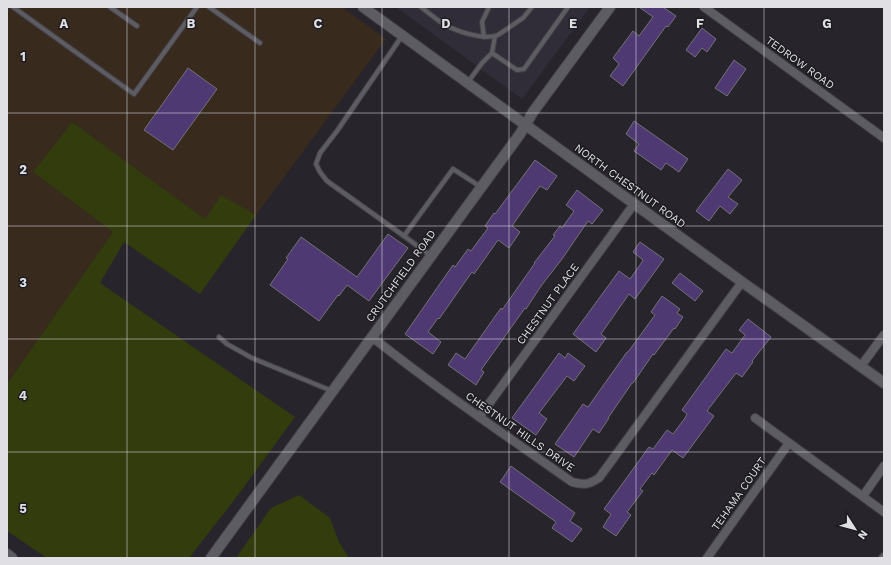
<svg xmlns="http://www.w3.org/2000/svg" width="891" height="565" font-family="'Work Sans',sans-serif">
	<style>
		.industrial { fill: #392a1e }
		.built { fill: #312d38 }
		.green { fill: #333c0d }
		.building { fill: #4f3973; stroke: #727077 }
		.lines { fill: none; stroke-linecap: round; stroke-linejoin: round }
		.lane-casing { stroke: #424045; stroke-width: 6 }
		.street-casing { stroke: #424045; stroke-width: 10 }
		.secondary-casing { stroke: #424045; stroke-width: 12 }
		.lane { stroke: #5e5c63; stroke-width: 4 }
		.street { stroke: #5e5c63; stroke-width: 8 }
		.secondary { stroke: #5e5c63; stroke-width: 10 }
		.grid { fill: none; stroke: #e0dfe3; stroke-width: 1; stroke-opacity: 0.55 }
		.labels { text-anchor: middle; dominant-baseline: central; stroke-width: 3; stroke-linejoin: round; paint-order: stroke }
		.street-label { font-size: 11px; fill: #e0dfe3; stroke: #1d1c21 }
		.grid-label { font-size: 13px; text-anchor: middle; font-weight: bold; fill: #e0dfe3; stroke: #1d1c21; stroke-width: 3; stroke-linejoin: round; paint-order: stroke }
	</style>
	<rect width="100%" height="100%" fill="#27252b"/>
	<path class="industrial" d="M 7,7 L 342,7 L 386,39 L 256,215 L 221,195 L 205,219 L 72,122 L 33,172 L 113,232 L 7,384 Z"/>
	<path class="built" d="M 396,7 L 590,7 L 522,99 Z"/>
	<g class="green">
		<path d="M 72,122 L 205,219 L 221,195 L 256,215 L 200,294 L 124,242 L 100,283 L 295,417 L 238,495 L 189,558 L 47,558 L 7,531 L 7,384 L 113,232 L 33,172 Z"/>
		<path d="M 299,495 L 330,518 L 339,542 L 349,558 L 236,558 L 271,508 Z"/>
	</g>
	<g class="building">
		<path d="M 639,7 L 663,7 L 676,16 L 668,27 L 666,26 L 623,86 L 610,76 L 619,64 L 613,58 L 633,31 L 639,36 L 653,17 Z"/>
		<path d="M 702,28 L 716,39 L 707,52 L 702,48 L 695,57 L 686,50 Z"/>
		<path d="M 734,60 L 746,69 L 727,96 L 715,88 Z"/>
		<path d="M 188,68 L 217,89 L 173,150 L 144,130 Z"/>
		<path d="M 634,121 L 688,159 L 679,172 L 666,163 L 661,170 L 634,151 L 639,144 L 626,134 Z"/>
		<path d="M 535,160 L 557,176 L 547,190 L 540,186 L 512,226 L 520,232 L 509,248 L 498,240 L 474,274 L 472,272 L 439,319 L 438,318 L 428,332 L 441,342 L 433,354 L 405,334 L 453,265 L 455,267 L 468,249 L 471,251 L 488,228 L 485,226 L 494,213 L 495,214 Z"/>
		<path d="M 728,169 L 742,180 L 728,197 L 738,204 L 730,214 L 720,206 L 709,221 L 696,211 Z"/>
		<path d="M 577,190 L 603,210 L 592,224 L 588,221 L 562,259 L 541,286 L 526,309 L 525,308 L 481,370 L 484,372 L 476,385 L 448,365 L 456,353 L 465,359 L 501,308 L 502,310 L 535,263 L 534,263 L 555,236 L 553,235 L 560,226 L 562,228 L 574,211 L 566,205 Z"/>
		<path d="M 388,234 L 408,248 L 369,301 L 347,285 L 339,296 L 338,295 L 319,321 L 270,285 L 288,259 L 286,258 L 301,237 L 357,277 Z"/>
		<path d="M 640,242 L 664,259 L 635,299 L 629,294 L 601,334 L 606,338 L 596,352 L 573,334 L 619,271 L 630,279 L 640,265 L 643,260 L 633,252 Z"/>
		<path d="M 680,273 L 703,291 L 695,301 L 672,283 Z"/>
		<path d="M 662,296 L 680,309 L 677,313 L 683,317 L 675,329 L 674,328 L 654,355 L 653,354 L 633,383 L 632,383 L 608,418 L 609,418 L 599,433 L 593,429 L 574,457 L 555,444 L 583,404 L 588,407 L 627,352 L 628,352 L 655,315 L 651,312 Z"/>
		<path d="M 748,319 L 771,337 L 752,361 L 753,362 L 742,377 L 736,373 L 707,411 L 714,416 L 683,458 L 672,450 L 654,475 L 652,473 L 640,489 L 643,491 L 627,512 L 631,515 L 616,536 L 603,527 L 611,514 L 604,509 L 649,447 L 653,449 L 667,430 L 673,434 L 685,418 L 687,414 L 682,410 L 726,349 L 732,353 L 745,335 L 739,330 Z"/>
		<path d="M 559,353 L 565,358 L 568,353 L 585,366 L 574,381 L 567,376 L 539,413 L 547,419 L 536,435 L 512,418 Z"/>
		<path d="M 511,466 L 575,513 L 570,521 L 582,529 L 572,542 L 552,528 L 556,522 L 500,482 Z"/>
	</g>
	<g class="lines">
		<defs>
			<g id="lane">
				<path d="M 13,7 L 134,94 L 197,7"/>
				<path d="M 110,7 L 137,26"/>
				<path d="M 209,7 L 260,43"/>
				<path d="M 421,7 C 429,13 440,23 449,27 C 462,33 485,40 498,35 L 523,18 L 532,7"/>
				<path d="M 402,36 L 337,131 L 320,153 L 316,164 L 320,172 L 327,181 L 404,236"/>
				<path d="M 495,36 L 492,53 L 517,70 L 524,69 L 568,7"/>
				<path d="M 484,37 L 482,22 L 489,7"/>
				<path d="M 468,82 L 482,63 L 492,53"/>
				<path d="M 431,256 L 404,236 L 453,169 L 481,187"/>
				<path d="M 219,337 L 227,344 L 252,358 L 332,391"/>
			</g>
			<g id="street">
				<path d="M 704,7 L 884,138"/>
				<path d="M 372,337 C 436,388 505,435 572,482 C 584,485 588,485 599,478 L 742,282"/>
				<path d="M 861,366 L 884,335"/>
				<path d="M 479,417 L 491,401 L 634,204"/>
				<path d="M 755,418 L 884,512"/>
				<path d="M 863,496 L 884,466"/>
				<path d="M 707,558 L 789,443"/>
				<path d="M 883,558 L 884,557"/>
			</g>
			<g id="secondary">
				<path d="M 363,7 L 742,282 L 884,383"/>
				<path d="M 7,554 L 12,558"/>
				<path d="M 211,558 L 520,134 L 533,112 L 610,7"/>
			</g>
		</defs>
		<use href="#lane" class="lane-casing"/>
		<use href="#street" class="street-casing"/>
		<use href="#secondary" class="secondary-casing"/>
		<use href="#lane" class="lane"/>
		<use href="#street" class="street"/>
		<use href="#secondary" class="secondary"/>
	</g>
	<path class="grid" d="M 127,7 L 127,558M 255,7 L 255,558M 382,7 L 382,558M 509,7 L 509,558M 636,7 L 636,558M 764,7 L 764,558M 7,113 L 884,113M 7,226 L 884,226M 7,339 L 884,339M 7,452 L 884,452"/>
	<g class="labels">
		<g class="street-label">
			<text transform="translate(800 63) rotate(36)">TEDROW ROAD</text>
			<text transform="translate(630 186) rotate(36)">NORTH CHESTNUT ROAD</text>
			<text transform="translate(401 276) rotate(-54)">CRUTCHFIELD ROAD</text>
			<text transform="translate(548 304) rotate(-54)">CHESTNUT PLACE</text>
			<text transform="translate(520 432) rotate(35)">CHESTNUT HILLS DRIVE</text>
			<text transform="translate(739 494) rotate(-55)">TEHAMA COURT</text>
		</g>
	</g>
	<g class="grid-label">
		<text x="64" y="28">A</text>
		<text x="191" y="28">B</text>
		<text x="318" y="28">C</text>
		<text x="446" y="28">D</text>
		<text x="573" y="28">E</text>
		<text x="700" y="28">F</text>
		<text x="827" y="28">G</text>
		<text x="23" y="61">1</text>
		<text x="23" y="174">2</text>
		<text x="23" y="287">3</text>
		<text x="23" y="400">4</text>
		<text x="23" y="513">5</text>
	</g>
	<rect width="891" height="565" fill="none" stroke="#e0dfe3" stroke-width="16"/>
	<g transform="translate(855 529) rotate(126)" stroke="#1d1c21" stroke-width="3" paint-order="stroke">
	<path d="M0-3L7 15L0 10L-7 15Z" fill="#e0dfe3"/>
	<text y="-6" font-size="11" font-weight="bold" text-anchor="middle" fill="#e0dfe3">N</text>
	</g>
</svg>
